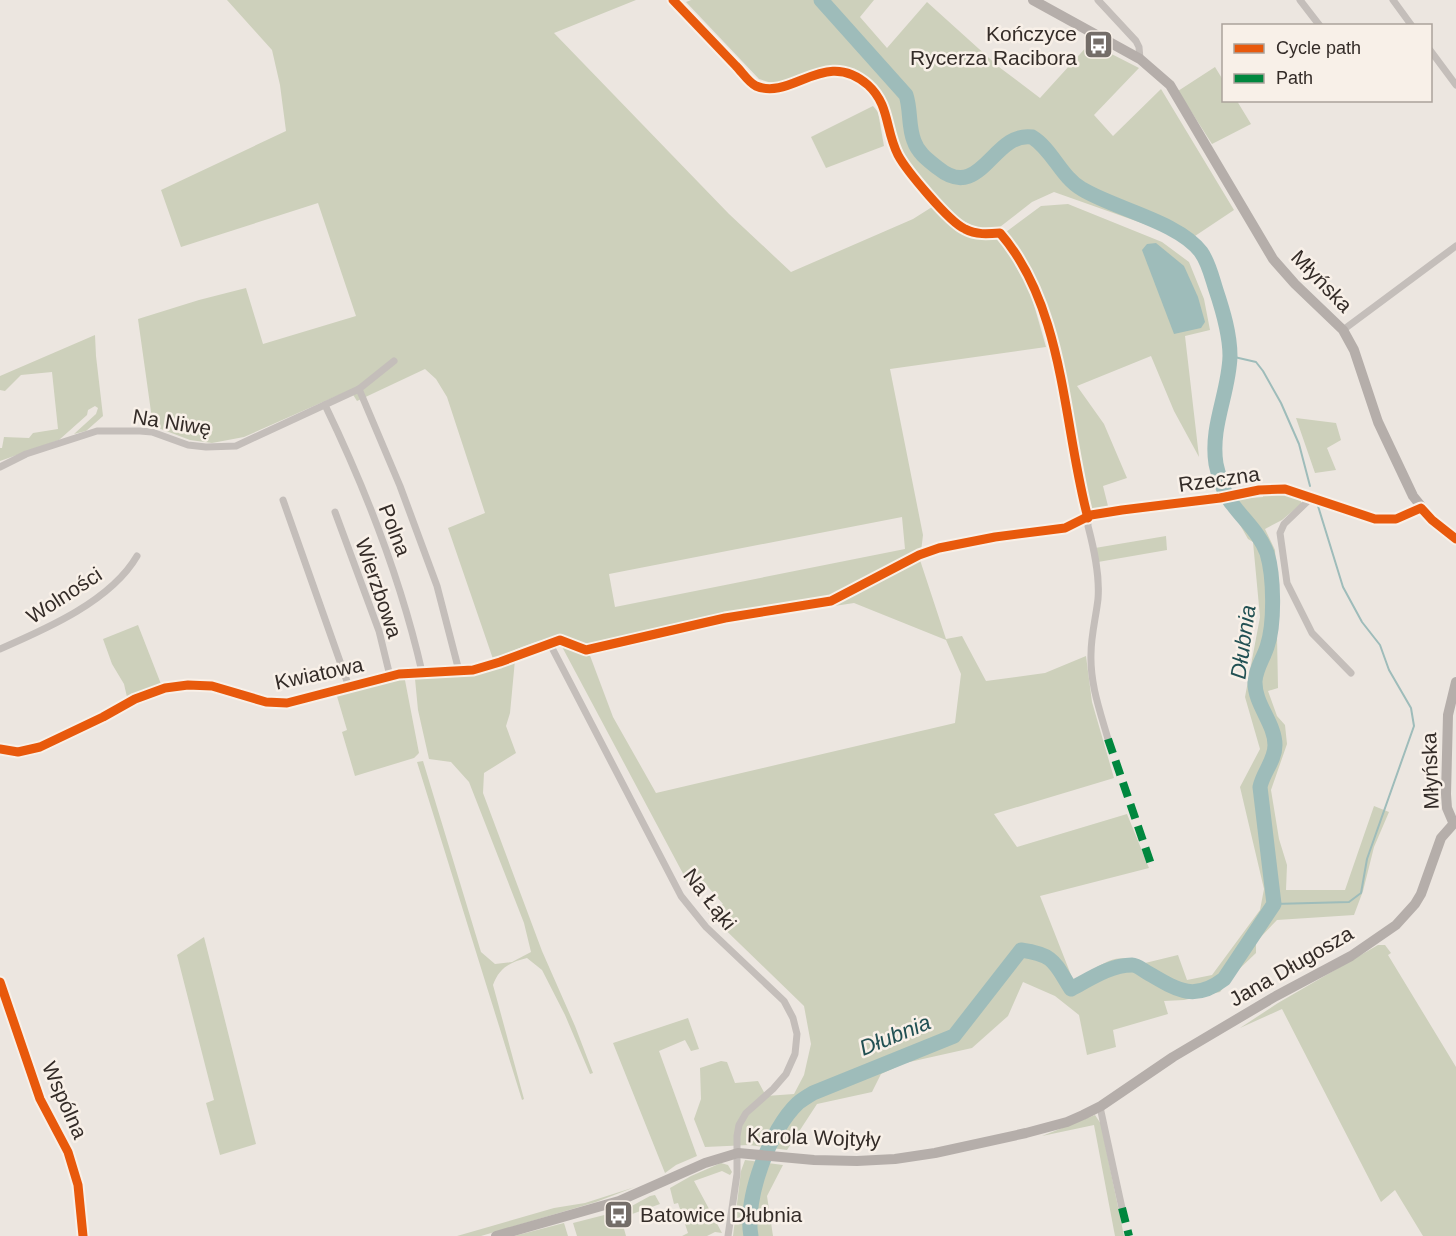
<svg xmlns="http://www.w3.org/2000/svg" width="1456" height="1236" font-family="Helvetica,sans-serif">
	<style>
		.green { fill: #cdd0bb; fill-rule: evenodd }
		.water { fill: #9ebcba }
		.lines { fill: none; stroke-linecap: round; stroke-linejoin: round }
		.stream { stroke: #9ebcba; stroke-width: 2 }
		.river { stroke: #9ebcba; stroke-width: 15 }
		.street { stroke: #c4beba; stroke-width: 7 }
		.secondary { stroke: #b5aeaa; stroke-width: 10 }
		.quiet { stroke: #00873e; stroke-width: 8; stroke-dasharray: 15 8; stroke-linecap: butt }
		.cycleway-casing { stroke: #f8f0e8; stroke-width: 13 }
		.cycleway { stroke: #e8590c; stroke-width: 9 }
		.labels { text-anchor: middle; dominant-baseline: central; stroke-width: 5; stroke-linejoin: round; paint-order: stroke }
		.poi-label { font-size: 21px; fill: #342c28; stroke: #f8f0e8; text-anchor: end }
		.street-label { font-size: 21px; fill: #342c28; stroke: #f8f0e8 }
		.water-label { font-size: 22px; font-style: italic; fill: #215053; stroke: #f8f0e8 }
	</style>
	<rect width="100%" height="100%" fill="#ece6e0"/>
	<g class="green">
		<path d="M 227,0 L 636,0 L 554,33 L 729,214 L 791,272 L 913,219 L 932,207 C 957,230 963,235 998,238 L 1041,206 L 1068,204 L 1162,242 L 1189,262 L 1204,299 L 1210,330 L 1185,336 L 1199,457 L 1174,411 L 1151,356 L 1077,386 L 1104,424 L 1127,478 L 1103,486 L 1109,510 L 1082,514 L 1050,333 L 1037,291 L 1019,258 L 1015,265 L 1030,291 L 1046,347 L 890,369 L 923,535 L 920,560 L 946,639 L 962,636 L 986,681 L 1045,673 L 1086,656 L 1092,702 L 1114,778 L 994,814 L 1017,847 L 1127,814 L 1149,868 L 1040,896 L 1073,980 C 1098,970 1114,948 1141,964 L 1178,955 L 1187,980 L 1212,975 L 1260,910 L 1264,889 L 1240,787 L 1260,749 L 1245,697 L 1260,617 L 1253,542 L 1248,539 L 1226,500 L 1248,496 L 1251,498 L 1263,497 L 1263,494 L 1283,493 L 1301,498 L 1301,504 L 1282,520 L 1265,529 L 1275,550 L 1279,611 L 1277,635 L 1278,688 L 1268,691 L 1277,716 L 1285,725 L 1287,744 L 1271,790 L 1279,839 L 1287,865 L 1286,890 L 1345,890 L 1374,806 L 1389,812 L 1374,847 L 1363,891 L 1354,915 L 1277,920 L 1256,942 L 1256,953 L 1235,973 L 1220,992 L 1184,1000 L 1164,1001 L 1168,1014 L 1113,1030 L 1116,1047 L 1087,1055 L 1079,1015 L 1055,996 L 1023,982 L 1008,1016 L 972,1048 L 905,1063 L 881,1074 L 872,1092 L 817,1104 L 787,1150 L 749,1145 L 705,1147 L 694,1119 L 701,1099 L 700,1068 L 721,1061 L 727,1062 L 735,1083 L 758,1081 L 766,1096 L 794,1094 L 804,1075 L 811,1044 L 804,1006 L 708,913 L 723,904 L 701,879 L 688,883 L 560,643 L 565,638 C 546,634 512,652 493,659 L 448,528 L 485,513 L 447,397 L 436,379 L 425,369 L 357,401 L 350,390 L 244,437 L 212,443 L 190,440 L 153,426 L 138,319 L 199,300 L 246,288 L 263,344 L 356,316 L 318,203 L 181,247 L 161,190 L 286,131 L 280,85 L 272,50 ZM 902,517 L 905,549 L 615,607 L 609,574 ZM 854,603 L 946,640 L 961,674 L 955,723 L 656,793 L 613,717 L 589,653 L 730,622 Z"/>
		<path d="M 691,0 L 874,0 L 860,17 L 887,48 L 927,2 L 999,67 L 1040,98 L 1090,43 L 1139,68 L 1094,115 L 1113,136 L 1161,89 L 1234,210 L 1195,236 L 1154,213 L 1150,226 L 1054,192 L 1032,202 L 996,230 L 983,231 L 955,217 L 938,200 L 898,150 L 886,102 L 873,87 L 854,73 L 840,68 L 817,72 L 778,85 L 759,79 L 686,2 Z"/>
		<path d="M 1215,67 L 1223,80 L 1224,100 L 1237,101 L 1251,124 L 1212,144 L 1178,91 Z"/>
		<path d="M 873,106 L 878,112 L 884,146 L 826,168 L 811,137 Z"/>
		<path d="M 95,335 L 96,356 L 103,416 L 86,431 L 74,434 L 96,414 L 98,408 L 95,406 L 88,410 L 87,415 L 59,440 L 0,461 L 0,448 L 2,448 L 4,437 L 29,438 L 33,433 L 58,429 L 52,372 L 21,375 L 5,391 L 0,390 L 0,376 Z"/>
		<path d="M 1296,418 L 1336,423 L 1341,440 L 1327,448 L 1336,470 L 1315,473 Z"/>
		<path d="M 1166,536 L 1167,550 L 1098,562 L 1095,548 Z"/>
		<path d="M 138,625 L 161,684 L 127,697 L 124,684 L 112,664 L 103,639 Z"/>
		<path d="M 515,660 L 510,713 L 506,726 L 516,753 L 484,773 L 483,793 L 542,951 L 575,1026 L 593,1073 L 590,1074 L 565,1015 L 542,970 L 527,958 C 510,962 499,968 493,985 L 524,1099 L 522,1100 L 417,762 L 423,761 L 481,952 L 495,964 L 512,962 L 531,952 L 524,923 L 469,782 L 451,762 L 429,759 L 418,710 L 415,679 L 472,674 Z"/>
		<path d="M 404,675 L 419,753 L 414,758 L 355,776 L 342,732 L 347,730 L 336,693 Z"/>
		<path d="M 204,937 L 256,1144 L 220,1155 L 206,1103 L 214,1100 L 177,955 Z"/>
		<path d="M 1378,945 L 1385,945 L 1391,953 L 1388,955 L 1456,1067 L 1456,1236 L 1423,1236 L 1395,1190 L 1381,1202 L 1282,1009 L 1240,1028 L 1278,1003 Z"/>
		<path d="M 688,1018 L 699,1049 L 691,1051 L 685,1040 L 659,1051 L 697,1156 L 676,1165 L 665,1173 L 613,1043 Z"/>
		<path d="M 1095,1115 L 1101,1124 L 1124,1236 L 1115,1236 L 1094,1125 L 1042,1136 Z"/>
		<path d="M 745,1160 L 783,1165 L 767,1196 L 773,1236 L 733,1236 L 741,1171 Z"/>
		<path d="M 721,1163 L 728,1165 L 732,1172 L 730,1175 L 722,1171 L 694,1181 L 722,1233 L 715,1232 L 707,1236 L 682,1236 L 688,1233 L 678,1203 L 674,1204 L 670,1188 L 691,1176 Z"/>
		<path d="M 635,1187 L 596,1202 L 481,1236 L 457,1236 L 554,1208 L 585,1203 Z"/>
		<path d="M 655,1195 L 660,1204 L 621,1218 L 626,1236 L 577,1236 L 573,1223 L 616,1212 L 617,1214 L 650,1196 Z"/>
		<path d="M 564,1223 L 568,1236 L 514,1236 Z"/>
	</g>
	<path class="water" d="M 1156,243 L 1184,266 L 1198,297 L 1205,322 L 1201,328 L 1174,334 L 1142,250 L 1147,244 Z"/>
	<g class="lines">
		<g class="stream">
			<path d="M 1230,356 L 1256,362 L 1263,371 L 1281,403 L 1299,444 L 1310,486"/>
			<path d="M 1274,904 L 1349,902 L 1361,893 L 1367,859 L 1414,726 L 1411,708 L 1389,670 L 1380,645 L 1362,622 L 1343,587 L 1318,506"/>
		</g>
		<path class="river" d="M 751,1236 C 744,1199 770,1129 798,1103 C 803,1099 808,1096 813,1093 L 954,1036 L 1021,950 C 1055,955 1054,962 1071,989 C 1090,979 1110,965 1132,965 C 1137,965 1143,970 1148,973 C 1177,990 1194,1002 1224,979 L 1274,904 L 1260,787 C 1263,772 1275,761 1275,745 C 1275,723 1254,704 1255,681 C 1256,668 1263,659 1267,647 C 1275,624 1274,576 1267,553 C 1260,534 1245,521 1233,505 C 1224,495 1219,477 1216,464 C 1210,426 1229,393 1230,356 C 1230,334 1223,311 1216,290 C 1212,278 1209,263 1201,252 C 1179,222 1115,209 1082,189 C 1061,177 1052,149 1032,137 C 993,131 981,203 938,168 C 928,160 918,153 914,141 C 908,126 911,110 906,95 L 821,0"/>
		<g class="street">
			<path d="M 1098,0 L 1136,41 L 1139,47 L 1140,59"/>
			<path d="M 1300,0 L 1320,26"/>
			<path d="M 1393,0 L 1412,26"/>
			<path d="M 1430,50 L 1456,85"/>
			<path d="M 1343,330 L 1456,246"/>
			<path d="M 359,389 L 400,486 L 437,586 L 459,671"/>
			<path d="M 325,405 C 366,490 401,580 422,672"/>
			<path d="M 0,467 L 26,454 L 97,431 L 140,431 L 152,432 L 188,445 L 206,447 L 236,446 L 359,389 L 394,361"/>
			<path d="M 1311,498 L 1284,524 L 1280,533 L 1287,583 L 1312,633 L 1351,673"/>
			<path d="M 283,500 L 349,687"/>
			<path d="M 335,512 L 379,631 L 390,676"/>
			<path d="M 0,649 C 46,629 111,601 137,556"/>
			<path d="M 1108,739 C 1100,711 1090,684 1091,654 C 1091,635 1096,617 1098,599 C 1100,575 1094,549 1088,526 L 1088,518 L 1091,515 L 1220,498 L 1259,490 L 1285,489 L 1375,519 L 1396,519 L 1421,508"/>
			<path d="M 0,749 L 18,752 L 40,747 L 103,717 L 135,699 L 165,688 L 188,685 L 212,686 L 266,702 L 287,703 L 399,674 L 473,670 L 550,644 L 681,896 L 706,927 L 784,1001 L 793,1018 L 797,1034 L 795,1054 L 786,1074 L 773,1089 L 746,1113 L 739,1125 L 737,1136 L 737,1174 L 728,1236"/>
			<path d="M 0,982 L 40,1099 L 68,1152 L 78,1185 L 83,1236"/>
			<path d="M 1100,1107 L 1122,1208"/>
		</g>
		<g class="secondary">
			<path d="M 1033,0 L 1140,59 L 1170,85 L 1273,259 L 1295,284 L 1343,330 L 1354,350 L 1378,422 L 1413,496 L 1432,520 L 1456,539"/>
			<path d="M 1453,822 L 1447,808 L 1446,794 L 1448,715 L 1456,682"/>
			<path d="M 496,1236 L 619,1201 L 705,1163 L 738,1153 L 814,1160 L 857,1161 L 895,1159 L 935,1153 L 1026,1133 L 1067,1122 L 1083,1115 L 1101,1106 L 1173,1057 L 1276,996 L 1351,956 L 1396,925 L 1415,904 L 1421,894 L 1441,838 L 1456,821"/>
		</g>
		<g class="quiet">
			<path d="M 1108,739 L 1152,867"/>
			<path d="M 1122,1208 L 1129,1236"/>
		</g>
		<defs>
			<g id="cycleway">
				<path d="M 673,0 C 694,22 715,44 736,66 C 742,72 749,83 756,86 C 792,101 825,47 868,85 C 890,105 885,130 898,155 C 906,170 949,222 965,229 C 976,235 988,234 1000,233 C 1065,308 1063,426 1088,518"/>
				<path d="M 0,749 L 18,752 L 40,747 L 103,717 L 135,699 L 165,688 L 188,685 L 212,686 L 266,702 L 287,703 L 399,674 L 473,670 L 500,662 L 560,640 L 586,650 L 725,618 L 831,601 L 919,555 L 939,548 L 995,537 L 1065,528 L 1091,515 L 1122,510 L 1220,498 L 1259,490 L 1285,489 L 1375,519 L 1396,519 L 1421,508 L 1432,520 L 1456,539"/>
				<path d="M 0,982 L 40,1099 L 68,1152 L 78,1185 L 83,1236"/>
			</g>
		</defs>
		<use href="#cycleway" class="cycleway-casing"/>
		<use href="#cycleway" class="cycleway"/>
	</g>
	<defs>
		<symbol id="bus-square" viewBox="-11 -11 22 22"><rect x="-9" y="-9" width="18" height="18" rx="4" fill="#746d68" stroke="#f8f0e8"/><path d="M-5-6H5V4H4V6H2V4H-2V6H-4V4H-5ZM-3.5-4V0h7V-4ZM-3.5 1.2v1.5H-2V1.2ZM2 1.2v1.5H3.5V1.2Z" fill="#fff"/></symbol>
	</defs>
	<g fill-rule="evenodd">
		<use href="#bus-square" x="1082" y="28" width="33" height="33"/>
		<use href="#bus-square" x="602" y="1198" width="33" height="33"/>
	</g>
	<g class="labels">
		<g class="poi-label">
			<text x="1077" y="33">Kończyce<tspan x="1077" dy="24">Rycerza Racibora</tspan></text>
			<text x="640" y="1214" text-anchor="start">Batowice Dłubnia</text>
		</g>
		<g class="street-label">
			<text transform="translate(1322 281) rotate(46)">Młyńska</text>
			<text transform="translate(172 422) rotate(9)">Na Niwę</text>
			<text transform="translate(1219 479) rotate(-8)">Rzeczna</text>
			<text transform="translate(395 530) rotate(69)">Polna</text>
			<text transform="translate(379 588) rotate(71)">Wierzbowa</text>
			<text transform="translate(64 595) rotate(-33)">Wolności</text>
			<text transform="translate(319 673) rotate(-12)">Kwiatowa</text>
			<text transform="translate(1430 771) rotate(-92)">Młyńska</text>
			<text transform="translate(710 899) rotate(52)">Na Łąki</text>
			<text transform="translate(1291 966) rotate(-30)">Jana Długosza</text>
			<text transform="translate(65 1100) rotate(66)">Wspólna</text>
			<text transform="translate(814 1137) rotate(2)">Karola Wojtyły</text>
		</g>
		<g class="water-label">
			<text transform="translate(1243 642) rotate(-82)">Dłubnia</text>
			<text transform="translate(895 1035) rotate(-22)">Dłubnia</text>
		</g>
	</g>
	<rect x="1222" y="24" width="210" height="78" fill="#f8f0e8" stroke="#aaa29b" stroke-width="1.5"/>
	<rect x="1234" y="44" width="30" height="9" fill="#e8590c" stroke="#aaa29b" stroke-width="1.5"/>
	<text x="1276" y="54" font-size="18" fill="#342c28">Cycle path</text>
	<rect x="1234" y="74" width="30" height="9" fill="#00873e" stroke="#aaa29b" stroke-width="1.5"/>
	<text x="1276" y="84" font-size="18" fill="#342c28">Path</text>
</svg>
